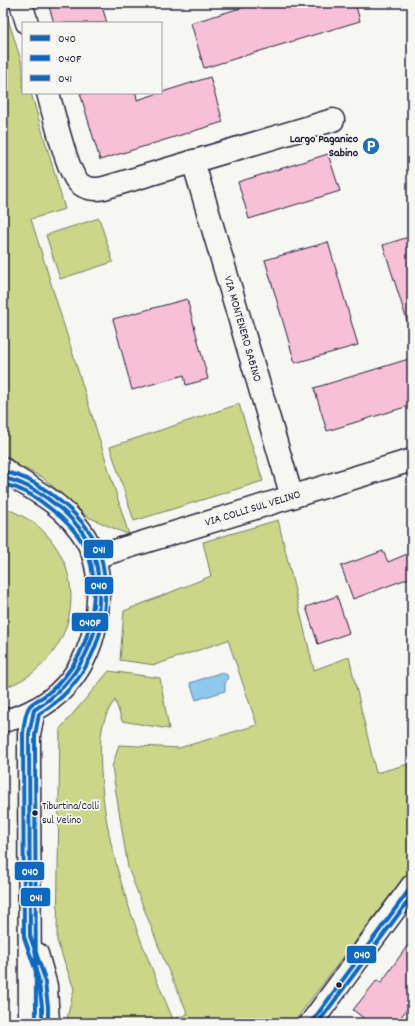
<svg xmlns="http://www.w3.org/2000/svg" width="415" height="1026" font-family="Dekko,sans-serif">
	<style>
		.green { fill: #cbd689; stroke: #767c62 }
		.water { fill: #8ec8ed; stroke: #6386a6 }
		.building { fill: #f7c0d7; stroke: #22223b }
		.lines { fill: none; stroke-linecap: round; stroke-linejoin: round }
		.minor-casing { stroke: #22223b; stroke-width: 25 }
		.minor { stroke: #f6f6f2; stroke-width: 22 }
		.bus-1-casing { stroke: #f6f6f2; stroke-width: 7 }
		.bus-2-casing { stroke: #f6f6f2; stroke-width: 7 }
		.bus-3-casing { stroke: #f6f6f2; stroke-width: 7 }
		.bus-1 { stroke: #0c69bf; stroke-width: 4 }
		.bus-2 { stroke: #0c69bf; stroke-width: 4 }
		.bus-3 { stroke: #0c69bf; stroke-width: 4 }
		.bus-dot { fill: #22223b; stroke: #f6f6f2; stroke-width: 1.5 }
		.labels { text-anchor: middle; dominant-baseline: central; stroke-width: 3.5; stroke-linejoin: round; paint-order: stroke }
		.bus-label { font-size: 11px; fill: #22223b; stroke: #f6f6f2; text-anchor: start }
		.poi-label { font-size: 12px; font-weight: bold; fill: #22223b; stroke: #f6f6f2; text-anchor: end }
		.street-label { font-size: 12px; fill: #22223b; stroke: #f6f6f2 }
		.line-badge { stroke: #f6f6f2; stroke-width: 1.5 }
		.badge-label { font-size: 11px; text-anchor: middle; font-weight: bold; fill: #fff }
	</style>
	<rect width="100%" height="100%" fill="#f6f6f2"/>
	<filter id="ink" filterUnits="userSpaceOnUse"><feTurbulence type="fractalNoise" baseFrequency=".025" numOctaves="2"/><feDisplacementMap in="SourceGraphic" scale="8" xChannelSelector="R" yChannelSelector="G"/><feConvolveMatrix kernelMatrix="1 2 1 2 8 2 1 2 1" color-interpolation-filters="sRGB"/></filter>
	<g filter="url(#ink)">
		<g class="green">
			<path d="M 3,3 L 23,67 L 23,93 L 31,93 L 65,209 L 31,219 L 129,535 L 88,517 L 42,477 L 21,467 L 3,453 Z"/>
			<path d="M 99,218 L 113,262 L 60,279 L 46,235 Z"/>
			<path d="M 239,404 L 263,481 L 134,521 L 110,447 Z"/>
			<path d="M 3,507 C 19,514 35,521 46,534 C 94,587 69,667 3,688 Z"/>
			<path d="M 278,520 L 314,670 L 349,657 L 376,773 L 412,763 L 412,867 L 293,1023 L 66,1023 L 74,989 L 57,941 L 60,729 L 109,671 L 160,678 L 169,729 L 122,721 L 115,700 C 98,723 100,745 101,772 C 106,860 139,939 173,1019 L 188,1014 L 166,965 L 128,868 L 112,767 L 119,745 L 179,748 L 257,725 L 228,640 L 155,665 L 120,660 L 124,611 L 211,576 L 203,542 Z"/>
		</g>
		<path class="water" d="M 222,672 L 227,675 L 228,678 L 225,684 L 225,691 L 196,700 L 190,683 Z"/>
		<g class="building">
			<path d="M 48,3 L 101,3 L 107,23 L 54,23 Z"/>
			<path d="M 257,3 L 355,3 L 360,21 L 204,68 L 191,23 Z"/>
			<path d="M 210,77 L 223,122 L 100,160 L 80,93 L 136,93 L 137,100 Z"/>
			<path d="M 328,154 L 340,191 L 249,219 L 238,182 Z"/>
			<path d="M 412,236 L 412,326 L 409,327 L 383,245 Z"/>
			<path d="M 328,242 L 358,345 L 295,363 L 265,260 Z"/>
			<path d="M 187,299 L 208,379 L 186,385 L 184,375 L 132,390 L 113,319 Z"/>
			<path d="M 412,358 L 412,405 L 327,431 L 314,388 Z"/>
			<path d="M 383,551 L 388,562 L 412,552 L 412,577 L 353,599 L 341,566 Z"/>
			<path d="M 337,596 L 349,633 L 318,644 L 306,607 Z"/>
			<path d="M 412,939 L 412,1003 L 396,1023 L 370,1023 L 353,1010 L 377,980 L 381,983 Z"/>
		</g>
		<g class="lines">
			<defs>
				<g id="minor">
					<path d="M 21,3 L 27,23"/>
					<path d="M 48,93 C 53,111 67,171 78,182 C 85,189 95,190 104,188 L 333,120"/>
					<path d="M 193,161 L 292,497"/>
					<path d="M 3,469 C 13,478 25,483 36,491 C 53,501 69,514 81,531 C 95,551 100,575 98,600 C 96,659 63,708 3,721"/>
					<path d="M 95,557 L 412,460"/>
					<path d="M 37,954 L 46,986 L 48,1023"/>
					<path d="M 30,1023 L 29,750 L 29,734 L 34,710"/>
					<path d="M 311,1023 L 412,886"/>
				</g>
			</defs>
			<use href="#minor" class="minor-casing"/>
			<use href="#minor" class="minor"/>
			<defs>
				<g id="bus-1">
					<path d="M 3,478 C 24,482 40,492 56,505 C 71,517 85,532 92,550 C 97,561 98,573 99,585 C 102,637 78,683 34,710 L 29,734 L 30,936 L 44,976 L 48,1006 L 48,1023"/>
					<path d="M 311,1023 L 412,886"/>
				</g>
				<g id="bus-2">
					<path d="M 3,484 C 21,488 37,497 51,509 C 64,519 76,531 84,545 C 100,576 95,624 79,655 C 71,670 60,684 47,694 C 42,698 32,702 29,707 C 25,713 24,726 23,733 L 24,937 L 38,977 L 42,1006 L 42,1023"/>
					<path d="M 318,1023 L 412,896"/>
				</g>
				<path id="bus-3" d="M 4,472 C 26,476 43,487 60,501 C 75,513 90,529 98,547 C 102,558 104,571 105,583 C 108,636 85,686 39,714 L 35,735 L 36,1023"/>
			</defs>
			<use href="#bus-1" class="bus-1-casing"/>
			<use href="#bus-2" class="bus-2-casing"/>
			<use href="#bus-3" class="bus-3-casing"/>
			<use href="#bus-1" class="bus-1"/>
			<use href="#bus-2" class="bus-2"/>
			<use href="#bus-3" class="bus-3"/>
		</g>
	</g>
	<defs>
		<symbol id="parking-disc" viewBox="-11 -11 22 22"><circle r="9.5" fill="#1f6fb2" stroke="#f6f6f2"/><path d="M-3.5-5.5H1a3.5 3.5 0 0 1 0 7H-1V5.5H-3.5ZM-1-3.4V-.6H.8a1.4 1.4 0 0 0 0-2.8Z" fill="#fff"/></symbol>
	</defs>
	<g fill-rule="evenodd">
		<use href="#parking-disc" x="361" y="136" width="20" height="20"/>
	</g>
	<g class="bus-dot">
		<circle cx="35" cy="813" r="3.5"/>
		<circle cx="339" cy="985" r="3.5"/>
	</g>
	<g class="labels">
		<g class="bus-label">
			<text x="42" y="807">Tiburtina/Colli<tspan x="42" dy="14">sul Velino</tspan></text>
		</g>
		<g class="poi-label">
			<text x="358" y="139">Largo Paganico<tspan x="358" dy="14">Sabino</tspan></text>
		</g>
		<g class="street-label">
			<text transform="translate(242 329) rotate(74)">VIA MONTENERO SABINO</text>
			<text transform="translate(253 509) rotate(-17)">VIA COLLI SUL VELINO</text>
		</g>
	</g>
	<g class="line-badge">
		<rect x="83" y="539" width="31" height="20" rx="4" fill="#0c69bf"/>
		<rect x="84" y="576" width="30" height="19" rx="4" fill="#0c69bf"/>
		<rect x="71" y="612" width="38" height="20" rx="4" fill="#0c69bf"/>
		<rect x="14" y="861" width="31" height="20" rx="4" fill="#0c69bf"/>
		<rect x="20" y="887" width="31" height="20" rx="4" fill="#0c69bf"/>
		<rect x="346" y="945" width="31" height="19" rx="4" fill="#0c69bf"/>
	</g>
	<g class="badge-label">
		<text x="99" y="553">041</text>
		<text x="99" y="589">040</text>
		<text x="90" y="626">040F</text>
		<text x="30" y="875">040</text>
		<text x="36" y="901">041</text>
		<text x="362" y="958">040</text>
	</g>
	<rect width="415" height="1026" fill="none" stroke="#f6f6f2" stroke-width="16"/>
	<rect x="8" y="8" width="399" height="1010" fill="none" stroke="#22223b" stroke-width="1.5" filter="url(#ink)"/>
	<rect x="22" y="22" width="140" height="72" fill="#f6f6f2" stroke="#a1a1a9"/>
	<rect x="30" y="35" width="20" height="6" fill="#0c69bf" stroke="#a1a1a9"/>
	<text x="58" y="42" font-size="12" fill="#22223b">040</text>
	<rect x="30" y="55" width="20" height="6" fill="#0c69bf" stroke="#a1a1a9"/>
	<text x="58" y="62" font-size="12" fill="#22223b">040F</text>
	<rect x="30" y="75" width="20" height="6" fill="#0c69bf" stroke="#a1a1a9"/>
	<text x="58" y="82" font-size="12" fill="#22223b">041</text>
</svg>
